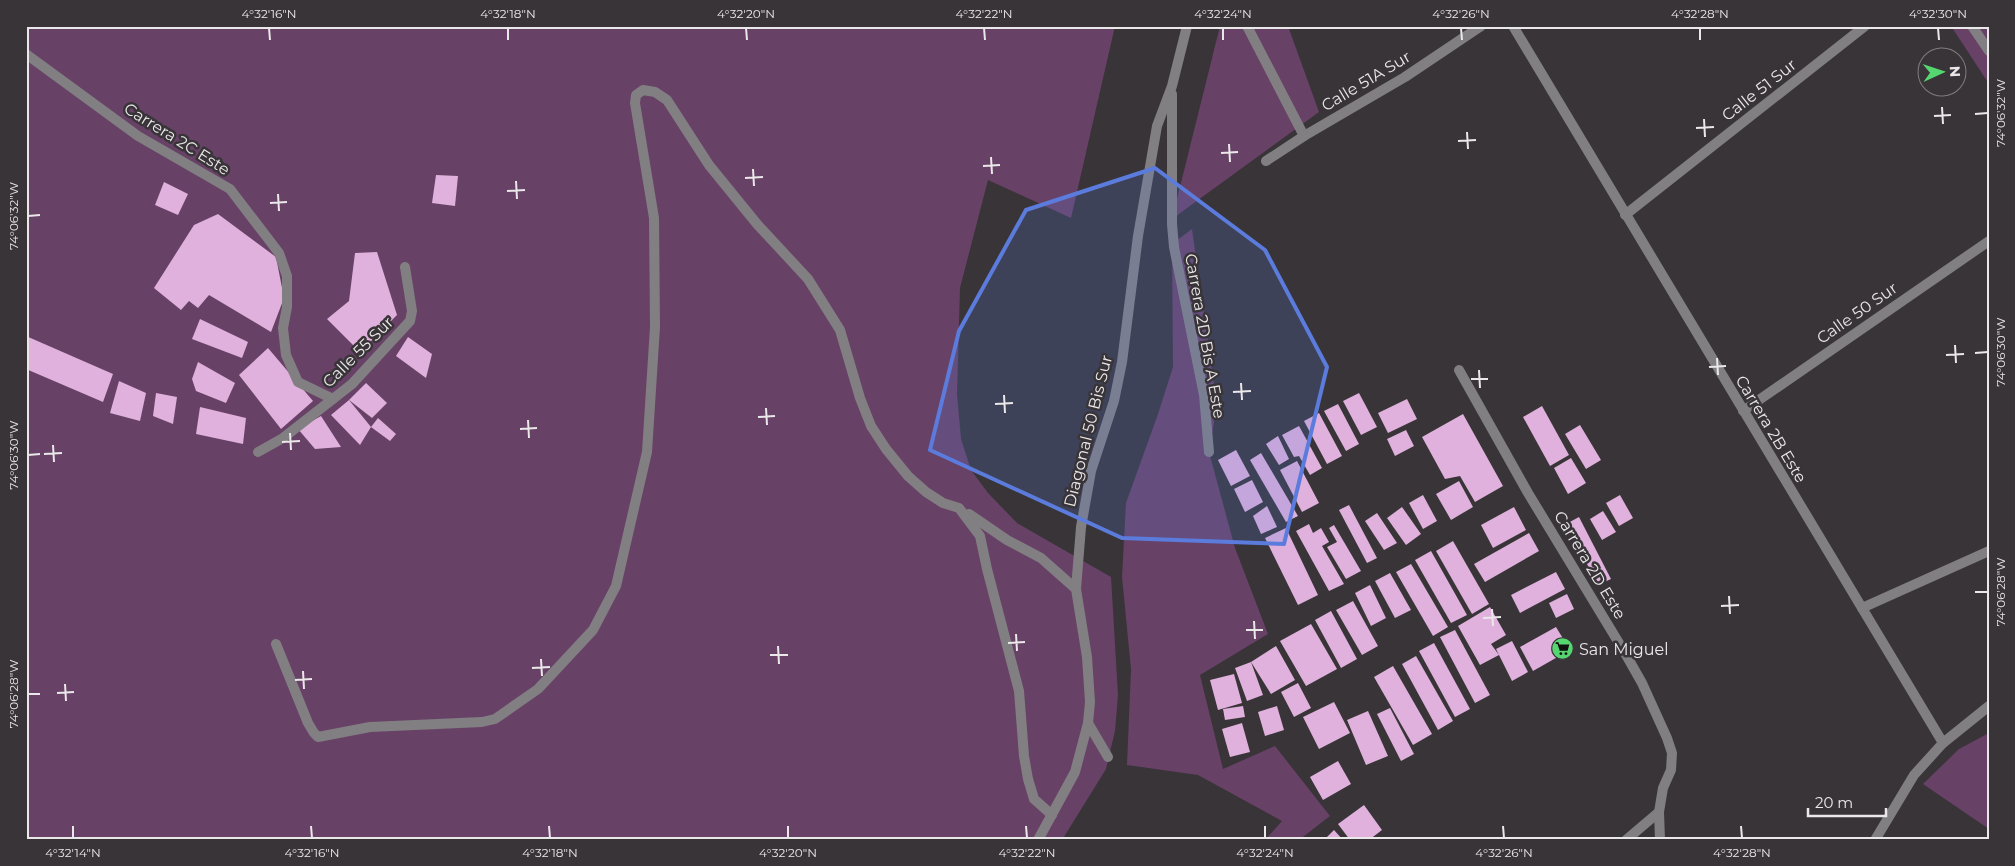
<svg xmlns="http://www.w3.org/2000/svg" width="2015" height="866" font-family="Montserrat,sans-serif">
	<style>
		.green { fill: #684167 }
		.building { fill: #dfb1dc }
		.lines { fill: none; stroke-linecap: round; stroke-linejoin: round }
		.pedestrian { stroke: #817f81; stroke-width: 10 }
		.minor { stroke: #817f81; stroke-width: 10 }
		.marked { fill: #5b7cdd; fill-opacity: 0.2; stroke: #5b7cdd; stroke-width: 4; stroke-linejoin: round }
		.ticks { fill: none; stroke: #ebe8ea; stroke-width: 2 }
		.labels { text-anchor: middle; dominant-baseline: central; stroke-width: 5; stroke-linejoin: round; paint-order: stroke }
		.street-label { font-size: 16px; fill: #ebe8ea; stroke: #383438 }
		.poi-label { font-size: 16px; fill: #ebe8ea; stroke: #383438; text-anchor: start }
		.neatline { fill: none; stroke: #ebe8ea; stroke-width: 2 }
		.ticks-label { font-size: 12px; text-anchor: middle; fill: #ebe8ea }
	</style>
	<rect width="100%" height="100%" fill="#383438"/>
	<g class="green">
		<path d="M 26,26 L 1115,26 L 1071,218 L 988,180 L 960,288 L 957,394 L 961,439 L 971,470 L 988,493 L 1017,523 L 1111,577 L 1118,695 L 1115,731 L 1106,769 L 1062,840 L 26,840 Z"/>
		<path d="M 1220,26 L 1288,26 L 1319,112 L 1172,219 Z"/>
		<path d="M 1951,26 L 1989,26 L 1989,84 Z"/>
		<path d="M 1192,229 L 1217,405 L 1209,452 L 1235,548 L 1268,634 L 1200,675 L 1223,769 L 1275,746 L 1330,816 L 1299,840 L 1265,840 L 1282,821 L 1198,775 L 1127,765 L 1131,669 L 1122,577 L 1126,503 L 1158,414 L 1173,367 L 1172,244 Z"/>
		<path d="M 1989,733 L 1989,829 L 1923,784 L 1959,749 Z"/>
	</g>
	<g class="building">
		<path d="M 436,175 L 458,176 L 455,206 L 432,203 Z"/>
		<path d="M 164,182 L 188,194 L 178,215 L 155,205 Z"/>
		<path d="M 218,214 L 276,257 L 284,298 L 271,332 L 209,295 L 198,308 L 189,301 L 181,310 L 154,288 L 194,225 Z"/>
		<path d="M 377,252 L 397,315 L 360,352 L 327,319 L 349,301 L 355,253 Z"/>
		<path d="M 200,319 L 248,342 L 242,358 L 192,339 Z"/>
		<path d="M 26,336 L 113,374 L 103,402 L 26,369 Z"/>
		<path d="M 408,337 L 432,354 L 426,378 L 396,356 Z"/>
		<path d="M 268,348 L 313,401 L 281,429 L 239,375 Z"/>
		<path d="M 198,362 L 235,383 L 226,403 L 196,391 L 192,379 Z"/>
		<path d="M 119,381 L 146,393 L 140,421 L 110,413 Z"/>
		<path d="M 366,383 L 387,403 L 372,418 L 349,400 Z"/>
		<path d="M 156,393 L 177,397 L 173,424 L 153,416 Z"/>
		<path d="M 1359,393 L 1377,427 L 1361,435 L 1343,401 Z"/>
		<path d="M 1407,399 L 1417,419 L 1388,433 L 1378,413 Z"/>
		<path d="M 349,400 L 371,427 L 360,445 L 331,415 Z"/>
		<path d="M 1338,404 L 1359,444 L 1346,451 L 1324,411 Z"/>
		<path d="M 1542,406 L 1569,455 L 1550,466 L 1523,417 Z"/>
		<path d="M 200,407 L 246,418 L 243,444 L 196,434 Z"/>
		<path d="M 1319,413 L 1342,456 L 1327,464 L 1304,421 Z"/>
		<path d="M 1463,414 L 1503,486 L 1475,502 L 1460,476 L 1445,479 L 1422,437 Z"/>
		<path d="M 321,416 L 341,447 L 315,449 L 298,429 Z"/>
		<path d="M 378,418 L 396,434 L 390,441 L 371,427 Z"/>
		<path d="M 1580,425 L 1601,460 L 1586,469 L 1565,434 Z"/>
		<path d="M 1299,426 L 1322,468 L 1310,475 L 1299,456 L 1294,457 L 1282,435 Z"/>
		<path d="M 1406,430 L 1414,446 L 1395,456 L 1387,439 Z"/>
		<path d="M 1278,436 L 1289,459 L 1279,465 L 1266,444 Z"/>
		<path d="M 1236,450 L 1250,476 L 1231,486 L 1218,460 Z"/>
		<path d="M 1261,453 L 1298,516 L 1286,522 L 1250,460 Z"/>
		<path d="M 1571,458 L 1586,483 L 1568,494 L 1554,468 Z"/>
		<path d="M 1297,461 L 1319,503 L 1302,512 L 1280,470 Z"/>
		<path d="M 1252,480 L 1263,502 L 1245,512 L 1234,489 Z"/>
		<path d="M 1459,481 L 1473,507 L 1451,520 L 1436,494 Z"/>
		<path d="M 1423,495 L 1437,521 L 1423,529 L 1409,503 Z"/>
		<path d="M 1620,495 L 1633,518 L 1619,526 L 1606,503 Z"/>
		<path d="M 1349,505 L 1377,558 L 1367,563 L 1339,510 Z"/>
		<path d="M 1267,506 L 1277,527 L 1261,534 L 1253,516 Z"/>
		<path d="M 1402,507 L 1421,534 L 1406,545 L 1387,518 Z"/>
		<path d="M 1514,507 L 1526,530 L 1493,548 L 1481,525 Z"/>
		<path d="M 1603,511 L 1616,532 L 1602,540 L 1590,519 Z"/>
		<path d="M 1377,513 L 1397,543 L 1384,550 L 1365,521 Z"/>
		<path d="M 1579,517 L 1611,579 L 1598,585 L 1566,524 Z"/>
		<path d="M 1309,524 L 1313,533 L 1321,528 L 1329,542 L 1322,546 L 1344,584 L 1329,591 L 1296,531 Z"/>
		<path d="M 1334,525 L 1361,571 L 1346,579 L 1327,547 L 1337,542 L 1329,528 Z"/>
		<path d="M 1286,528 L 1318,595 L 1298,605 L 1265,538 Z"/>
		<path d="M 1529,533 L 1539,551 L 1485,582 L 1474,564 Z"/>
		<path d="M 1453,541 L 1489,604 L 1472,614 L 1436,551 Z"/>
		<path d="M 1431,551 L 1467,615 L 1451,623 L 1415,560 Z"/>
		<path d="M 1411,564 L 1448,627 L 1433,636 L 1396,572 Z"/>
		<path d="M 1556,572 L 1565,589 L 1520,613 L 1511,595 Z"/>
		<path d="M 1390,573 L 1411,610 L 1395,618 L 1375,581 Z"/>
		<path d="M 1370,585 L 1386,618 L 1371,626 L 1355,593 Z"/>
		<path d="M 1567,594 L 1574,609 L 1556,618 L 1549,603 Z"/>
		<path d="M 1353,601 L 1378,646 L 1362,655 L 1336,610 Z"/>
		<path d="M 1490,607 L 1506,635 L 1491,644 L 1499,655 L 1496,649 L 1512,641 L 1528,672 L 1512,681 L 1499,655 L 1480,665 L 1458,626 Z"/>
		<path d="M 1331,611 L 1357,659 L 1341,668 L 1315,620 Z"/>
		<path d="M 1311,624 L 1337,669 L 1306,686 L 1280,641 Z"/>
		<path d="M 1556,627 L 1570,650 L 1533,671 L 1520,647 Z"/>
		<path d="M 1455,630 L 1490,695 L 1475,703 L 1440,637 Z"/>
		<path d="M 1434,643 L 1470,709 L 1455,717 L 1419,651 Z"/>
		<path d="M 1276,646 L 1295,680 L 1271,694 L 1251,662 L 1263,695 L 1247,701 L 1235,668 L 1251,662 Z"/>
		<path d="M 1416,656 L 1453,721 L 1438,730 L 1402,664 Z"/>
		<path d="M 1393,666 L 1432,734 L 1413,745 L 1374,677 Z"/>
		<path d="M 1234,674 L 1242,703 L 1218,710 L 1210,680 Z"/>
		<path d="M 1298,683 L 1311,708 L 1294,717 L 1281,692 Z"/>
		<path d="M 1334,702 L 1350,733 L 1319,749 L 1303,717 Z"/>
		<path d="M 1243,706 L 1245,717 L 1225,720 L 1223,709 Z"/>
		<path d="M 1277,706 L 1284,730 L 1265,736 L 1258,712 Z"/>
		<path d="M 1390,708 L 1414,754 L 1401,761 L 1377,714 Z"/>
		<path d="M 1368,711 L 1388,756 L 1366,765 L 1347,720 Z"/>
		<path d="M 1242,723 L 1250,752 L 1230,757 L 1222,729 Z"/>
		<path d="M 1338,761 L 1351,784 L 1323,800 L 1310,777 Z"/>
		<path d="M 1364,805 L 1382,830 L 1369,840 L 1350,840 L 1338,824 Z"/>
		<path d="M 1334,830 L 1343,840 L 1324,840 Z"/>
	</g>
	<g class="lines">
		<path class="pedestrian" d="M 1088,723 L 1108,757"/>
		<g class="minor">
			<path d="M 1247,26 L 1304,136"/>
			<path d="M 1513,26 L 1943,743"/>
			<path d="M 1972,26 L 1989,51"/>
			<path d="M 26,54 L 138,136 L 230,189 L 279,253 L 287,276 L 287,307 L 283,328 L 286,355 L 298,382 L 333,399"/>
			<path d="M 1172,94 L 1172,224 L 1174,247 L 1204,395 L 1209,452"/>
			<path d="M 1266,161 L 1304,136 L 1405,77 L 1481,26"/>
			<path d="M 1625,215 L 1865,26"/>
			<path d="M 1459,370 L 1528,493 L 1625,653 L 1642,683 L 1667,738 L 1672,753 L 1671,770 L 1663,788 L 1659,812 L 1660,840"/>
			<path d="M 1743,411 L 1989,241"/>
			<path d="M 258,452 L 283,438 L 352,384 L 410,321 L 412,311 L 405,267"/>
			<path d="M 969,514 L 1007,540 L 1041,558 L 1076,589"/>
			<path d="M 1862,608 L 1989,551"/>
			<path d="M 276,644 L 308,723 L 314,733 L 318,737 L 370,727 L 482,722 L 495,719 L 538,689 L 593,630 L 616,586 L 647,452 L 655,327 L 654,218 L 635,103 L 636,95 L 643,90 L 655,92 L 667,100 L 709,165 L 757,224 L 808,279 L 840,330 L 860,398 L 871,426 L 886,449 L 908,476 L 926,492 L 943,503 L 959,508 L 980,536 L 987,569 L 1019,691 L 1024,756 L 1028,779 L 1034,799 L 1052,815"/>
			<path d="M 1038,840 L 1075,772 L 1088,723 L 1090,702 L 1087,657 L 1076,589 L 1081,527 L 1091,471 L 1114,401 L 1122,362 L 1138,236 L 1157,126 L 1172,86 L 1187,26"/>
			<path d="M 1626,840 L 1659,812"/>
			<path d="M 1875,840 L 1914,775 L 1943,743 L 1989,706"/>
		</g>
	</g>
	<path class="marked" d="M 1155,168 L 1265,250 L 1327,367 L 1284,544 L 1122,538 L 930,450 L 959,331 L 1026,210 Z"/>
	<path class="ticks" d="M 269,28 L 270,40M 508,28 L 508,40M 746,28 L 747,40M 984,28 L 985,40M 1223,28 L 1223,40M 1461,28 L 1462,40M 1700,28 L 1700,40M 1938,28 L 1939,40M 1942,107 L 1943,124M 1975,114 L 1988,113M 1934,116 L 1951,115M 1704,119 L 1705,137M 1696,128 L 1714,127M 1467,132 L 1468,149M 1458,141 L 1476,140M 1229,144 L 1230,162M 1221,153 L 1238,152M 991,157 L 992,174M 983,166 L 1000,165M 753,169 L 754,186M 745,178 L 763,177M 516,181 L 517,199M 507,191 L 525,190M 278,194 L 279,211M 270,203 L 287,202M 28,216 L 40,215M 1955,345 L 1956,363M 1975,353 L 1988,352M 1946,355 L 1964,354M 1717,358 L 1718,375M 1709,367 L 1726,366M 1479,370 L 1480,388M 1471,379 L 1488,379M 1241,383 L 1242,400M 1233,392 L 1251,391M 1004,395 L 1005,413M 995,404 L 1013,403M 766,408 L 767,425M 758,417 L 775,416M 528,420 L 529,438M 520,429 L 537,428M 290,433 L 291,450M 282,442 L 300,441M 53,445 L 54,462M 44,454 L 62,453M 28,455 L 40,454M 1975,592 L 1988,592M 1729,596 L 1730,614M 1721,606 L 1739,605M 1492,609 L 1493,626M 1483,618 L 1501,617M 1254,621 L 1255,639M 1246,630 L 1263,630M 1016,634 L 1017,651M 1008,643 L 1025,642M 778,646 L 779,664M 770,655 L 788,655M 541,659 L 542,676M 532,668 L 550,667M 303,671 L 304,689M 295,680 L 312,679M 65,684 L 66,701M 57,693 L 74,692M 28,694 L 40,694M 73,826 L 73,838M 311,826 L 312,838M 549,826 L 550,838M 788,826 L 788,838M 1026,826 L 1027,838M 1265,826 L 1265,838M 1503,826 L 1504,838M 1741,826 L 1742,838"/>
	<defs>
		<symbol id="supermarket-disc" viewBox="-11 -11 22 22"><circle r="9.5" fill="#55d671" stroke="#383438"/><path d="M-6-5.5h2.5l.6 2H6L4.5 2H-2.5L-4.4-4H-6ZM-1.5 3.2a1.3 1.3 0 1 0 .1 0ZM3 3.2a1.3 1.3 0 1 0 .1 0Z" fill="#111"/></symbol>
	</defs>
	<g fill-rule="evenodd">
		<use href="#supermarket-disc" x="1550" y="636" width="25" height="25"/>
	</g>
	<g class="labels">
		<g class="street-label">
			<text transform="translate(1366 81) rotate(-31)">Calle 51A Sur</text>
			<text transform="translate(1759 90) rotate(-38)">Calle 51 Sur</text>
			<text transform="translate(177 139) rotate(32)">Carrera 2C Este</text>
			<text transform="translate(1857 313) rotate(-35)">Calle 50 Sur</text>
			<text transform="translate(1205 336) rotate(80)">Carrera 2D Bis A Este</text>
			<text transform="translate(358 352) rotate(-45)">Calle 55 Sur</text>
			<text transform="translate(1771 429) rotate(59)">Carrera 2B Este</text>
			<text transform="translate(1088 431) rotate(-76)">Diagonal 50 Bis Sur</text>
			<text transform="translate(1590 565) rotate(59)">Carrera 2D Este</text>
		</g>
		<g class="poi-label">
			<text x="1579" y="649">San Miguel</text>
		</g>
	</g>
	<rect width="2015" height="866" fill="none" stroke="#383438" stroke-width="55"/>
	<g transform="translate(1942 72) rotate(87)"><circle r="24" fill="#383438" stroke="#807c7f"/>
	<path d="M0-4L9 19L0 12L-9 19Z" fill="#55d671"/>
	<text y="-8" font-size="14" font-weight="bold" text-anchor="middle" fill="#ebe8ea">N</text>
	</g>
	<path d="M1808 808v8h78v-8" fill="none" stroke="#ebe8ea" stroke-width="2.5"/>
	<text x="1815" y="808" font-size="15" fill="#ebe8ea" stroke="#383438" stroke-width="4" paint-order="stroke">20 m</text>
	<rect x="28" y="28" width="1960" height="810" class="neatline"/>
	<g class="ticks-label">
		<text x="269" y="18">4°32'16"N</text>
		<text x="508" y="18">4°32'18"N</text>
		<text x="746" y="18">4°32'20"N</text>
		<text x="984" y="18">4°32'22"N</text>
		<text x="1223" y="18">4°32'24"N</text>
		<text x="1461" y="18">4°32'26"N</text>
		<text x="1700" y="18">4°32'28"N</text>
		<text x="1938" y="18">4°32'30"N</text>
		<text transform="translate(2001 113) rotate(-90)" y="4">74°06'32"W</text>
		<text transform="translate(14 216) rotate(-90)" y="4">74°06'32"W</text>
		<text transform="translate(2001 352) rotate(-90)" y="4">74°06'30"W</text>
		<text transform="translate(14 455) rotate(-90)" y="4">74°06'30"W</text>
		<text transform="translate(2001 592) rotate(-90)" y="4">74°06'28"W</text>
		<text transform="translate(14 694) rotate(-90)" y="4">74°06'28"W</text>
		<text x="73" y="857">4°32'14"N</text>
		<text x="312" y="857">4°32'16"N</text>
		<text x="550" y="857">4°32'18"N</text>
		<text x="788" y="857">4°32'20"N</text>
		<text x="1027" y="857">4°32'22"N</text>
		<text x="1265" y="857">4°32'24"N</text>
		<text x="1504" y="857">4°32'26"N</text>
		<text x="1742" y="857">4°32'28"N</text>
	</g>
</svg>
